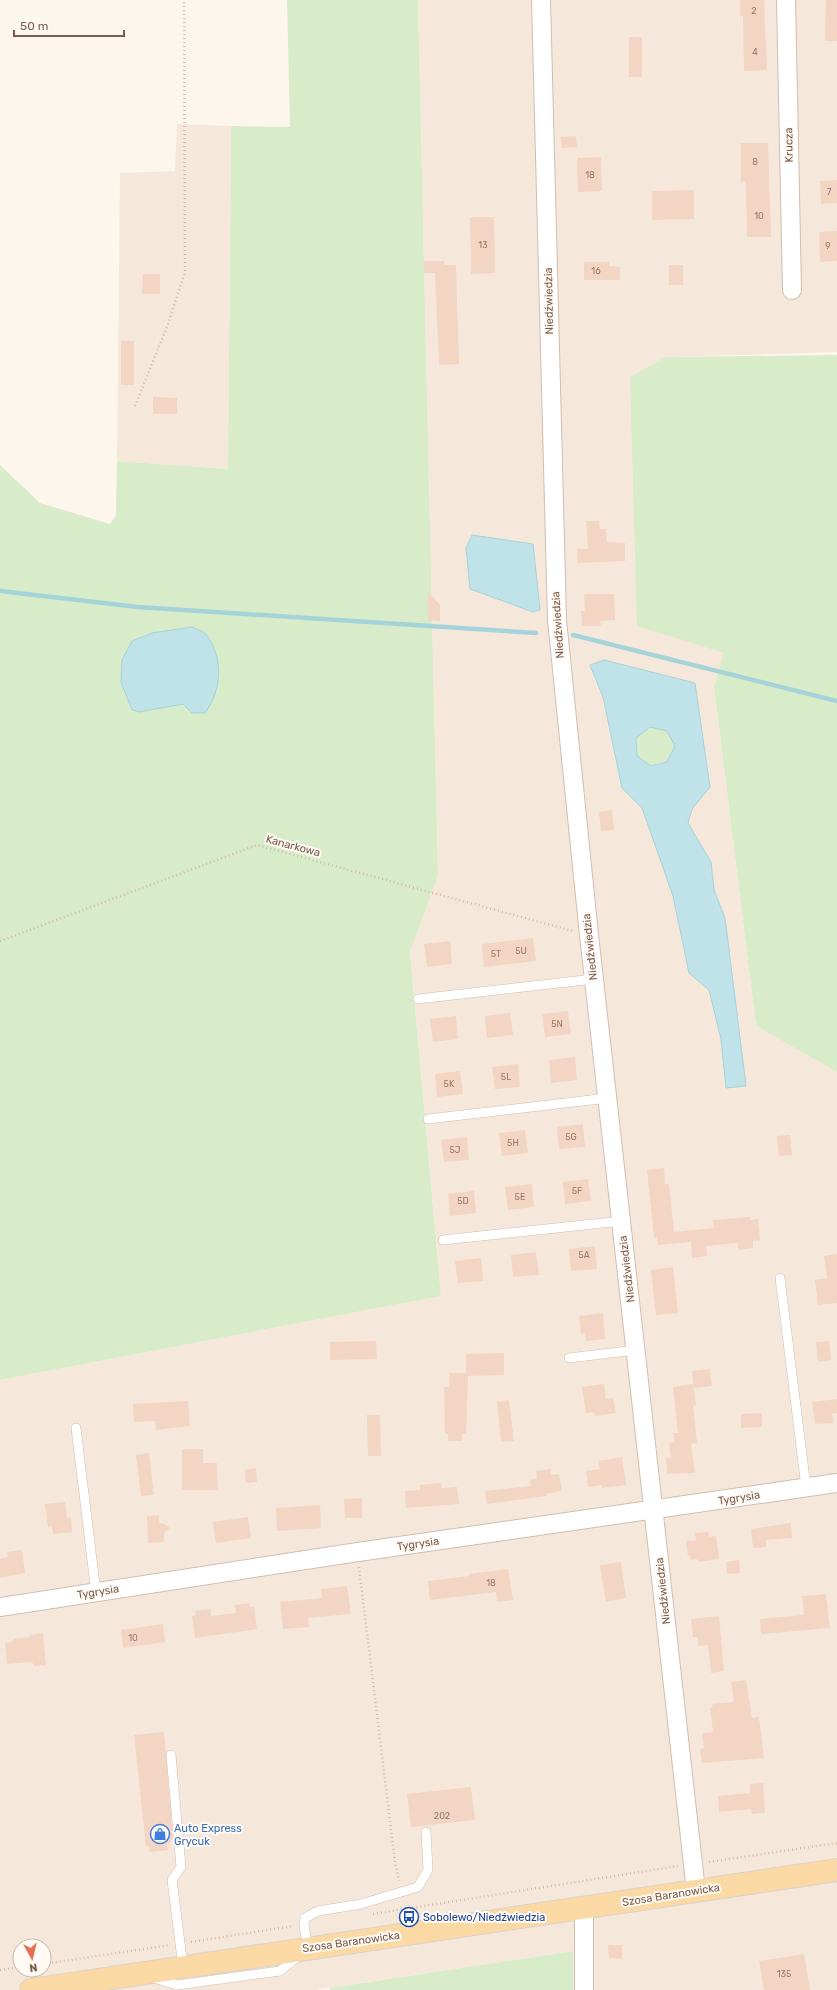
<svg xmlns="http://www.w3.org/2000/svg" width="837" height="1990" font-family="Rubik,sans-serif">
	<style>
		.residential { fill: #f5e8da; fill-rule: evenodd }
		.green { fill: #d8ecc9 }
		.water { fill: #bfe3e8; stroke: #a5d3da; fill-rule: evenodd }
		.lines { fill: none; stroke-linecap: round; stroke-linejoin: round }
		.stream { stroke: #a5d3da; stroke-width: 4.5 }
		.building { fill: #f3d5c3 }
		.service-casing { stroke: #d1beb0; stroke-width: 10 }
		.minor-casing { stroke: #d1beb0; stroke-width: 20 }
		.primary-casing { stroke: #dad1cd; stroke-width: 24 }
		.path { stroke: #d9b8a5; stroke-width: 2.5; stroke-dasharray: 1 3; stroke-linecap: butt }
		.service { stroke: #fff; stroke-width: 9 }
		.minor { stroke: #fff; stroke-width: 18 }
		.primary { stroke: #fbd9a5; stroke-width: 22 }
		.labels { text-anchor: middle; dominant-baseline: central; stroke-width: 4; stroke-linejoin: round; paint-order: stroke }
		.number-label { font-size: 9px; fill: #987a6a }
		.street-label { font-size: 11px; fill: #7a5c4d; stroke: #fffaf3 }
		.shop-label { font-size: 11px; fill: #366cbe; stroke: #fffaf3; text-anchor: start }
		.transit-label { font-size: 11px; fill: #164399; stroke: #fffaf3; text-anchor: start }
	</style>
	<rect width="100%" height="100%" fill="#fdf6ec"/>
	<g class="residential">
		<path d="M 418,0 L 837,0 L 837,352 L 666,357 L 725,653 L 714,687 L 756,1026 L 837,1072 L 837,1990 L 573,1990 L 573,1951 L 315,1990 L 0,1990 L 0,1380 L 441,1296 L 410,952 L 438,876 ZM 20,1946 L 44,1946 L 44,1970 L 20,1970 Z"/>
		<path d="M 177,124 L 231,126 L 228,469 L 117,461 L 120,173 L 175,171 Z"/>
	</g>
	<g class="green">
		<path d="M 287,0 L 418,0 L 438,876 L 410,952 L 441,1296 L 0,1380 L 0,465 L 40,503 L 110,524 L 116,515 L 117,461 L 228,469 L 231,126 L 290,127 Z"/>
		<path d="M 837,355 L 837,1072 L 756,1026 L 714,687 L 724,653 L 637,626 L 630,377 L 666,357 Z"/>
		<path d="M 650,727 L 667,731 L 675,746 L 667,762 L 651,766 L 637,756 L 636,738 Z"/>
		<path d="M 573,1951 L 573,1990 L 330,1990 L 330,1988 Z"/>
	</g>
	<g class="water">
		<path d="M 472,535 L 533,544 L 540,610 L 533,612 L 470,589 L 466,548 Z"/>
		<path d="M 192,627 C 196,629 203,631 206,634 C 224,658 222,690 205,713 L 192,713 L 183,704 L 139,712 L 132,710 L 121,682 L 122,660 L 132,641 L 152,633 Z"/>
		<path d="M 604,660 L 695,683 L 710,787 L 692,809 L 688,823 L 711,862 L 714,890 L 725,918 L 746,1086 L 726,1088 L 721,1039 L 709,990 L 689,973 L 673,896 L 642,808 L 622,788 L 603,697 L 590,665 ZM 650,727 L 667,731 L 675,746 L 667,762 L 651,766 L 637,756 L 636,738 Z"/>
	</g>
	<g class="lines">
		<g class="stream">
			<path d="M 0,591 L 138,607 L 536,633"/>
			<path d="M 573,635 L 837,701"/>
		</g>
	</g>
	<g class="building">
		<path d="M 740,0 L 764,0 L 767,70 L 744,71 L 743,16 L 740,16 Z"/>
		<path d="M 826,0 L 837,0 L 837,41 L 825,41 Z"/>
		<rect x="629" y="37" width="13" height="40"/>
		<path d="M 576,136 L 577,147 L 562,148 L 561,137 Z"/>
		<path d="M 741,143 L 768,143 L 771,237 L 747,237 L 746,181 L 741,182 Z"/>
		<path d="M 601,157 L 602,191 L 578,192 L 577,158 Z"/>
		<path d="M 837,180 L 837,203 L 821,204 L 820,181 Z"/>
		<path d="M 694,190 L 694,219 L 652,220 L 652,191 Z"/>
		<path d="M 470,217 L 494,217 L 495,273 L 471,274 Z"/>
		<path d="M 837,231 L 837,261 L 820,262 L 819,232 Z"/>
		<path d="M 424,261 L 444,261 L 445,265 L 456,265 L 459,364 L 439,365 L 435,273 L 424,273 Z"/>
		<path d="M 584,262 L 609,262 L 609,266 L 620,267 L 620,280 L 584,280 Z"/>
		<rect x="669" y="265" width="14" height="20"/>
		<path d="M 143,274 L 160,274 L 160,294 L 142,294 Z"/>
		<rect x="121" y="341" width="13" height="44"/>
		<path d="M 153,397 L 177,398 L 177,414 L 153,414 Z"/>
		<path d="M 586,521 L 599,521 L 600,529 L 606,529 L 607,542 L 625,543 L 625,561 L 578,563 L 577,549 L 588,549 Z"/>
		<path d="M 428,592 L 440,605 L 440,621 L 428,620 Z"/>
		<path d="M 584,594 L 614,594 L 615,620 L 600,621 L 601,626 L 582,626 L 581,611 L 585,611 Z"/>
		<path d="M 612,810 L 614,830 L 601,831 L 599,812 Z"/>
		<path d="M 533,938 L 536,961 L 484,967 L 482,944 Z"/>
		<path d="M 450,941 L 452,964 L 427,967 L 424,944 Z"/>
		<path d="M 568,1011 L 571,1034 L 545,1037 L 542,1014 Z"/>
		<path d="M 510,1013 L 513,1035 L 487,1038 L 485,1016 Z"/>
		<path d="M 456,1016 L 458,1039 L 433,1042 L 430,1019 Z"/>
		<path d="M 575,1057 L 577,1080 L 551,1083 L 549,1060 Z"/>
		<path d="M 518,1064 L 520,1087 L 495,1089 L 492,1067 Z"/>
		<path d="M 460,1071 L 463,1094 L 437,1097 L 435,1074 Z"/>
		<path d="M 583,1124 L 585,1147 L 559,1149 L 557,1127 Z"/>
		<path d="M 525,1130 L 528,1153 L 502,1156 L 499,1133 Z"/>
		<path d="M 790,1135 L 792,1155 L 779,1156 L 777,1136 Z"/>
		<path d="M 467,1137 L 469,1160 L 444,1162 L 441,1140 Z"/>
		<path d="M 664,1168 L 665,1184 L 669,1184 L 674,1232 L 714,1228 L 713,1220 L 750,1217 L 750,1220 L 758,1219 L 760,1240 L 753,1241 L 753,1248 L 738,1250 L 738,1243 L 706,1246 L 707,1256 L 692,1258 L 691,1242 L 658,1245 L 657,1237 L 654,1238 L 647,1170 Z"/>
		<path d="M 588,1179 L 591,1201 L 565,1204 L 563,1182 Z"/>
		<path d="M 532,1184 L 534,1207 L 508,1210 L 505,1187 Z"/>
		<path d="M 474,1191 L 476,1213 L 450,1216 L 448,1194 Z"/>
		<path d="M 595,1246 L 597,1269 L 571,1271 L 569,1249 Z"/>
		<path d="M 536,1252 L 539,1275 L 513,1277 L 511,1255 Z"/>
		<path d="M 837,1254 L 837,1303 L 818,1305 L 815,1280 L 827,1278 L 824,1256 Z"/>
		<path d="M 481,1258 L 483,1281 L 458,1283 L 455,1261 Z"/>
		<path d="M 673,1267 L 678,1313 L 656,1315 L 651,1270 Z"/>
		<path d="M 603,1313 L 605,1339 L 586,1341 L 585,1333 L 581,1334 L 579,1316 Z"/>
		<path d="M 376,1341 L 377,1359 L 330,1360 L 330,1342 Z"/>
		<path d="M 829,1341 L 831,1360 L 818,1362 L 816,1342 Z"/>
		<path d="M 504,1353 L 504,1375 L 468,1376 L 466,1434 L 462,1434 L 462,1441 L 448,1441 L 448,1434 L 445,1434 L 444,1387 L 449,1387 L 450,1373 L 466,1373 L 466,1354 Z"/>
		<path d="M 710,1369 L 712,1386 L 694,1388 L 692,1371 Z"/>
		<path d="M 604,1384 L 606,1399 L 613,1398 L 616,1413 L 595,1416 L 594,1412 L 586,1413 L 582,1387 Z"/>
		<path d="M 693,1384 L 696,1405 L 693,1406 L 697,1443 L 691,1444 L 695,1473 L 667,1474 L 666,1458 L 671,1458 L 669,1443 L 675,1442 L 673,1433 L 678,1433 L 673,1387 Z"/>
		<path d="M 837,1399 L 837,1413 L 832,1414 L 834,1423 L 815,1424 L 812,1402 Z"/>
		<path d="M 509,1400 L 514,1441 L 501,1442 L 497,1402 Z"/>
		<path d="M 188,1401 L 190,1426 L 156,1430 L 155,1421 L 134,1422 L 133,1404 Z"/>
		<path d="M 762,1413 L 762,1427 L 741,1428 L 741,1414 Z"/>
		<path d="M 367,1415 L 380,1415 L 381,1456 L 368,1456 Z"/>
		<path d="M 182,1449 L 203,1449 L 203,1463 L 217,1463 L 218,1490 L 182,1490 Z"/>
		<path d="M 149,1453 L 154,1495 L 141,1496 L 136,1455 Z"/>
		<path d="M 622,1457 L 626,1485 L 602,1488 L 602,1485 L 588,1487 L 586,1471 L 600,1469 L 598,1461 Z"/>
		<path d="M 256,1468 L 257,1482 L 246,1483 L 245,1470 Z"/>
		<path d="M 551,1469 L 550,1475 L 559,1474 L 562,1491 L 546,1494 L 546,1496 L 487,1504 L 485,1491 L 531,1486 L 530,1480 L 537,1479 L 536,1471 Z"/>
		<path d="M 441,1483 L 442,1488 L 457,1487 L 459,1504 L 406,1508 L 405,1491 L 420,1490 L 420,1485 Z"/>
		<path d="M 362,1498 L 362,1518 L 345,1518 L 344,1499 Z"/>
		<path d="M 65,1502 L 67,1518 L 71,1517 L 72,1532 L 53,1534 L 52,1526 L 48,1527 L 45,1504 Z"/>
		<path d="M 320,1505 L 321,1528 L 277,1531 L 276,1508 Z"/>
		<path d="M 159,1515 L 159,1523 L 163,1523 L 170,1528 L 164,1533 L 164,1542 L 148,1543 L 147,1516 Z"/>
		<path d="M 248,1517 L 251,1538 L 216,1543 L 213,1522 Z"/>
		<path d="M 791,1523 L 792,1538 L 766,1540 L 766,1547 L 753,1548 L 751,1529 Z"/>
		<path d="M 708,1532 L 709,1537 L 716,1536 L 719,1559 L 698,1562 L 697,1559 L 691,1560 L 690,1555 L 688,1556 L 686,1541 L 696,1540 L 695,1533 Z"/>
		<path d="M 22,1550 L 25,1573 L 0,1578 L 0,1559 L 8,1557 L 7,1552 Z"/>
		<path d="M 739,1560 L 740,1573 L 727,1574 L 726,1562 Z"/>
		<path d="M 621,1562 L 626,1598 L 606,1602 L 600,1565 Z"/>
		<path d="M 508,1569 L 513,1600 L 497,1602 L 496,1592 L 430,1600 L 428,1581 L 469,1576 L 469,1574 Z"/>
		<path d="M 347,1586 L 351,1614 L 308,1618 L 309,1627 L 283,1629 L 280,1602 L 322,1598 L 321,1589 Z"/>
		<path d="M 826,1594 L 830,1628 L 761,1634 L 760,1619 L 804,1615 L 802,1596 Z"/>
		<path d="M 249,1603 L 250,1607 L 254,1607 L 257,1629 L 195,1638 L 192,1616 L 196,1615 L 195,1611 L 210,1609 L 211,1616 L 236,1613 L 235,1605 Z"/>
		<path d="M 719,1616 L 724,1671 L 711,1673 L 708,1645 L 698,1646 L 698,1637 L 693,1637 L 691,1619 Z"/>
		<path d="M 163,1624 L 165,1642 L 123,1648 L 121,1630 Z"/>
		<path d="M 43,1633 L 46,1665 L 34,1666 L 32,1662 L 7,1664 L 5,1643 L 12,1642 L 14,1639 L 30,1637 L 30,1635 Z"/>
		<path d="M 746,1680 L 752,1718 L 759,1717 L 764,1758 L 702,1763 L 700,1749 L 704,1748 L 702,1733 L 713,1732 L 710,1708 L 713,1707 L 712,1704 L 734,1702 L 731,1682 Z"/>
		<path d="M 164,1732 L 173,1840 L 170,1841 L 170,1844 L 167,1844 L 168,1850 L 150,1852 L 149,1846 L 146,1846 L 134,1735 Z"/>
		<path d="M 763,1783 L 765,1813 L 752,1814 L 751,1809 L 719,1812 L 718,1796 L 750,1793 L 750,1784 Z"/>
		<path d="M 471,1787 L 475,1820 L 411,1827 L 407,1794 Z"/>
		<path d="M 608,1945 L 622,1945 L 622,1959 L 609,1958 Z"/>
		<path d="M 804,1954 L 810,1990 L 764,1990 L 759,1961 Z"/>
	</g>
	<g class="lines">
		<defs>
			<g id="service">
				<path d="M 418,999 L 594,979"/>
				<path d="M 428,1119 L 608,1098"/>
				<path d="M 443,1240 L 622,1221"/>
				<path d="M 780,1278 L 806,1487"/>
				<path d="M 569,1358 L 636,1350"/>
				<path d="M 76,1428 L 96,1593"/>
				<path d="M 171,1755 L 181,1867 L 172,1880 L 183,1967"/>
				<path d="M 154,1978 L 177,1985 L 280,1971 L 308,1948 L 304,1925 L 305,1918 L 318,1911 L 361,1904 L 418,1887 L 428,1870 L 426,1832"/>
			</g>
			<g id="minor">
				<path d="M 541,0 L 557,620 L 589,935 L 696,1891"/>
				<path d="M 786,0 L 792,290"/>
				<path d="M 0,1607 L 358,1552 L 837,1483"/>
				<path d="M 584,1908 L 584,1990"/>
			</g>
			<path id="primary" d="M 31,1990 L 837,1870"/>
		</defs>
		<use href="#service" class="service-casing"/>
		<use href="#minor" class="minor-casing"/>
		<use href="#primary" class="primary-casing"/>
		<g class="path">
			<path d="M 135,406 L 168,324 L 185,272 L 184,0"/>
			<path d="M 0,941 L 257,845 L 573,931"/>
			<path d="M 359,1567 L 395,1862 L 399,1881"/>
			<path d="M 709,1862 L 837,1843"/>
			<path d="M 373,1914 L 678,1866"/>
			<path d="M 191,1942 L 293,1926"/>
			<path d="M 44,1964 L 170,1945"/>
			<path d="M 0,1970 L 20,1967"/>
		</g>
		<use href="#service" class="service"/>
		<use href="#minor" class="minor"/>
		<use href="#primary" class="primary"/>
	</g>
	<defs>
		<symbol id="shop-ring" viewBox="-11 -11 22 22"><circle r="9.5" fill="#fffaf3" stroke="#3f7fe0" stroke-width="1.5"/><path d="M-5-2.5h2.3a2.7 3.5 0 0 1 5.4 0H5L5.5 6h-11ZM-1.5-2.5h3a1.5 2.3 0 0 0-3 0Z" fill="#3f7fe0"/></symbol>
		<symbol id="bus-ring" viewBox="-11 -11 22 22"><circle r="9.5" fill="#fffaf3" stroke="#1a4fb4" stroke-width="1.5"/><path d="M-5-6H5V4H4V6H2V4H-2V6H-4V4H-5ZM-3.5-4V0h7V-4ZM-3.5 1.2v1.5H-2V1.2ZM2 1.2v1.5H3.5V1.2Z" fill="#1a4fb4"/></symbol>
	</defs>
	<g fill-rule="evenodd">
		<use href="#shop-ring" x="149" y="1823" width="22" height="22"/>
		<use href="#bus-ring" x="398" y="1906" width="22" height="22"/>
	</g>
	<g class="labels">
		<g class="number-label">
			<text x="754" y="11">2</text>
			<text x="755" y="52">4</text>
			<text x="755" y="162">8</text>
			<text x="590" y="175">18</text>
			<text x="829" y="192">7</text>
			<text x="759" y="216">10</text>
			<text x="483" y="245">13</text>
			<text x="828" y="246">9</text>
			<text x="596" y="271">16</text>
			<text x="521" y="951">5U</text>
			<text x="496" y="954">5T</text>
			<text x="557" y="1024">5N</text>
			<text x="506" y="1077">5L</text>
			<text x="449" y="1084">5K</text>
			<text x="571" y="1137">5G</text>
			<text x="513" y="1143">5H</text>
			<text x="455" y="1150">5J</text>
			<text x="577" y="1191">5F</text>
			<text x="520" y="1197">5E</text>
			<text x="463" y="1201">5D</text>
			<text x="584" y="1255">5A</text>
			<text x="491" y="1583">18</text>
			<text x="133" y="1638">10</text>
			<text x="442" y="1816">202</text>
			<text x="784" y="1974">135</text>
		</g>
		<g class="street-label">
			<text transform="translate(789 145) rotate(-91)">Krucza</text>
			<text transform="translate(549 301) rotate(-91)">Niedźwiedzia</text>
			<text transform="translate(558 625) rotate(-94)">Niedźwiedzia</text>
			<text transform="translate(293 846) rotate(15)">Kanarkowa</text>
			<text transform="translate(590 947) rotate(-96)">Niedźwiedzia</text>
			<text transform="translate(627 1269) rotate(-97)">Niedźwiedzia</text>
			<text transform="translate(739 1498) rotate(-9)">Tygrysia</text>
			<text transform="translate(418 1544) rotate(-8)">Tygrysia</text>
			<text transform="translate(663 1591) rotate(-96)">Niedźwiedzia</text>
			<text transform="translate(98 1592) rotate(-9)">Tygrysia</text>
			<text transform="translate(671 1895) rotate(-9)">Szosa Baranowicka</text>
			<text transform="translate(351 1942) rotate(-8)">Szosa Baranowicka</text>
		</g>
		<g class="shop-label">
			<text x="174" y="1828">Auto Express<tspan x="174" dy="13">Grycuk</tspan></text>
		</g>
		<g class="transit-label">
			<text x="423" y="1917">Sobolewo/Niedźwiedzia</text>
		</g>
	</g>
	<g transform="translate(32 1958) rotate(172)"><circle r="19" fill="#fffaf3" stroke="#cabbb1"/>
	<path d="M0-3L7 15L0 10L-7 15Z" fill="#e76f51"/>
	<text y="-6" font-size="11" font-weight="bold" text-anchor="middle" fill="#7a5c4d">N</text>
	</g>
	<path d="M14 30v6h110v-6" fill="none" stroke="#7a5c4d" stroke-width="2"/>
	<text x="20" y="30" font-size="12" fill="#7a5c4d" stroke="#fffaf3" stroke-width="3" paint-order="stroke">50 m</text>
</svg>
